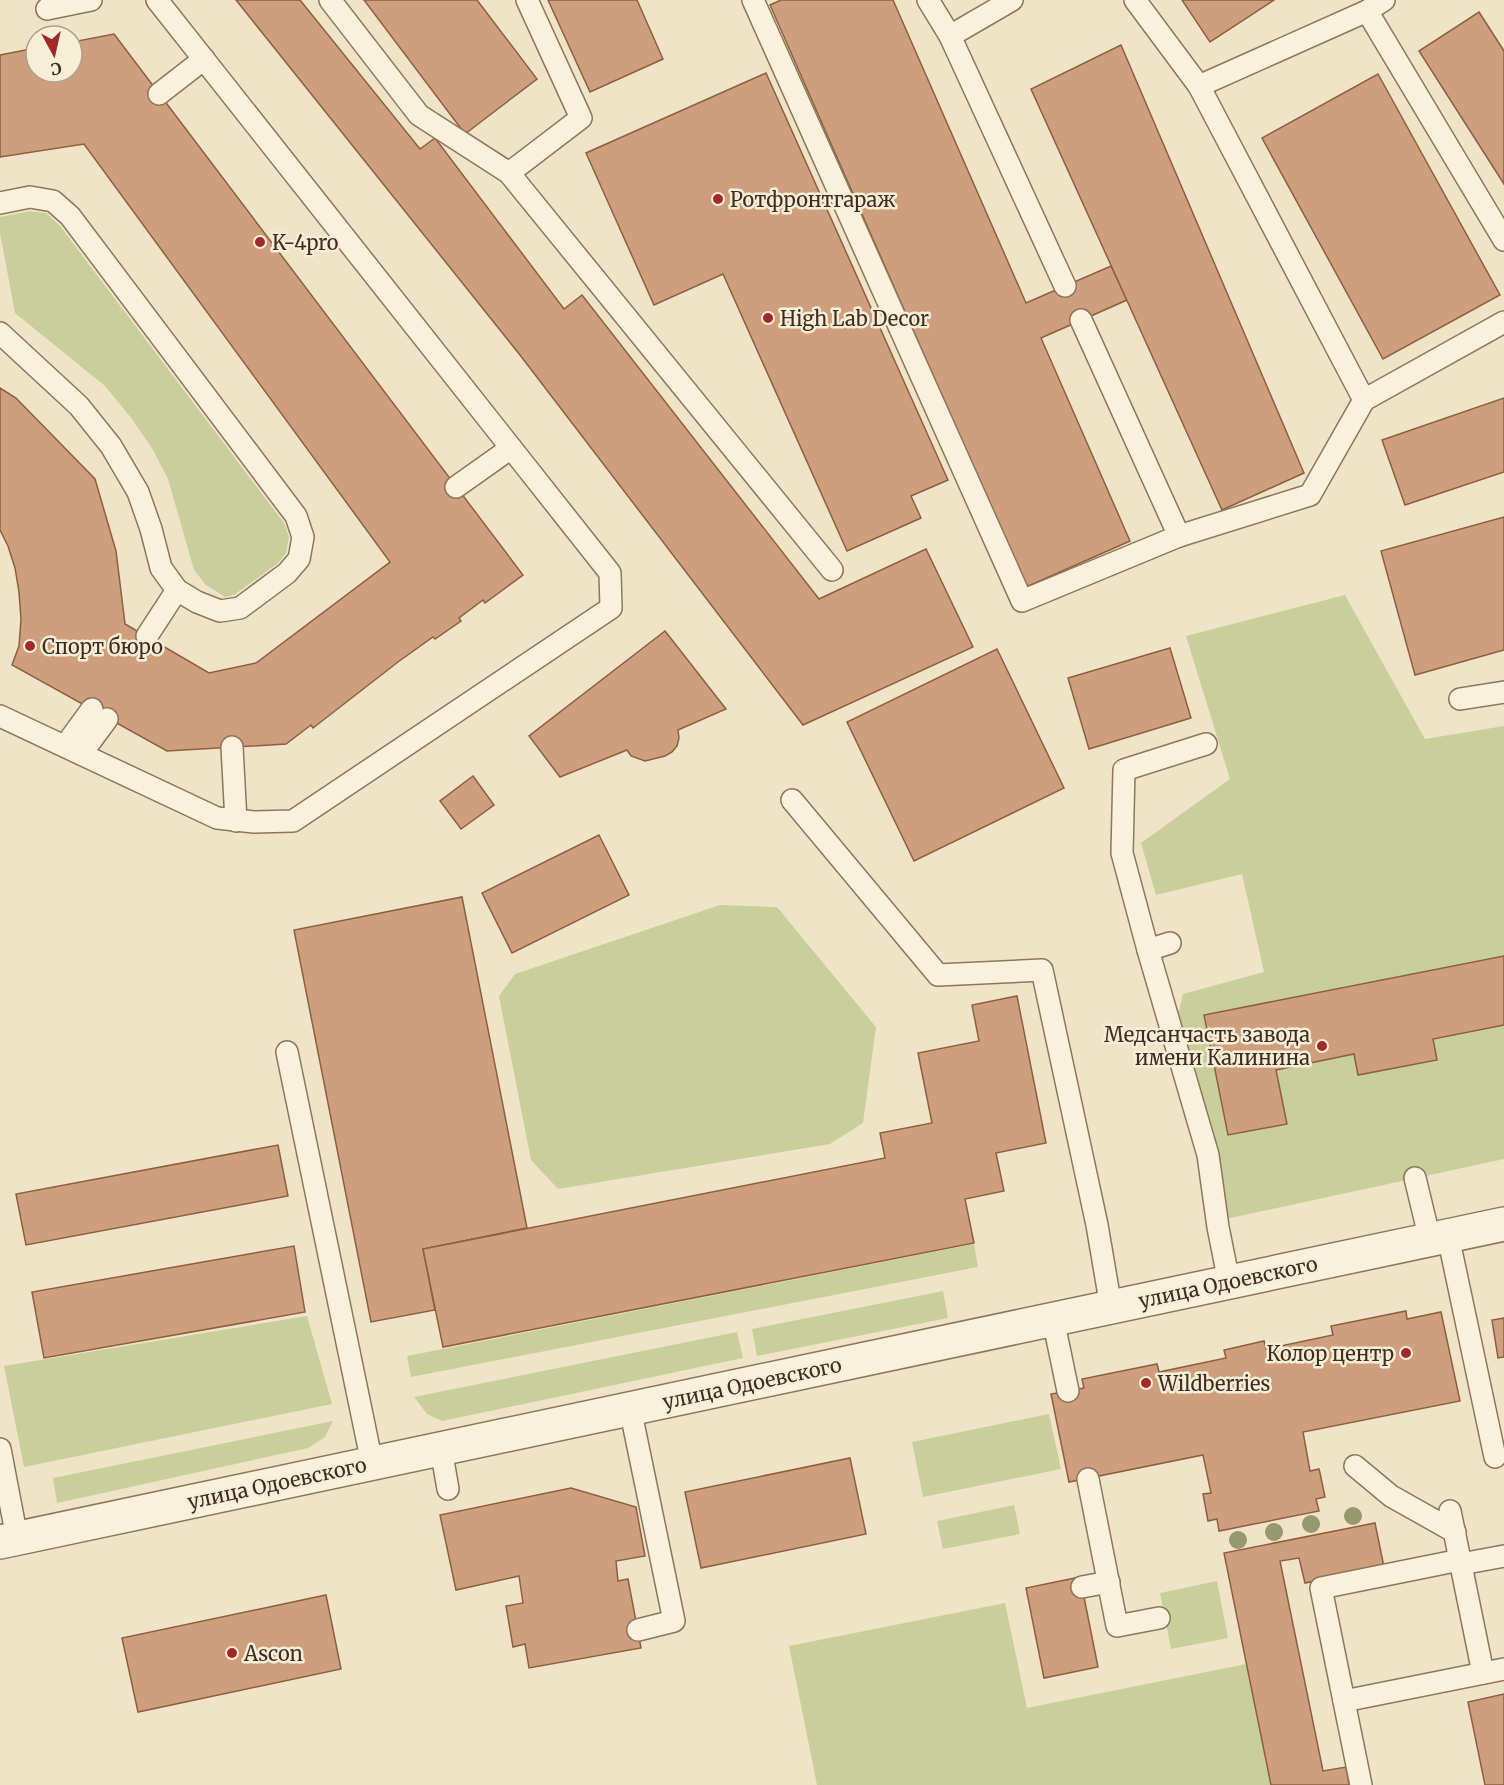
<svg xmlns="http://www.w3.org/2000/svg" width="1504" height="1785" font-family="Merriweather,serif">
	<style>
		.green { fill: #c9cf9b }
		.building { fill: #cf9f7d; stroke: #8d5f41; stroke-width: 1.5 }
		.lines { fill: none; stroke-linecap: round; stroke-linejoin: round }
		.lane-casing { stroke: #8d765c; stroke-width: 24 }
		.street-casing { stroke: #8d765c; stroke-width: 36 }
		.lane { stroke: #faf1dc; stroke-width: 21 }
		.street { stroke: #faf1dc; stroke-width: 33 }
		.tree { fill: #96986f }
		.poi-dot { fill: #9e2a2b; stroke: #f7eed8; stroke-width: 2 }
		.labels { text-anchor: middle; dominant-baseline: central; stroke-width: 5; stroke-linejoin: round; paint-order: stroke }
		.poi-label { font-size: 20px; fill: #3d2e20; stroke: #f7eed8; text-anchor: start }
		.street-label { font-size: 20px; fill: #3d2e20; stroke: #f7eed8 }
	</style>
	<rect width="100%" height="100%" fill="#f0e4c8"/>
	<g class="green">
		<path d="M 30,211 L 46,213 L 60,226 L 284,523 L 289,537 L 286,553 L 278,563 L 234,595 L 225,597 L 206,585 L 194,570 L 168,479 L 153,450 L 132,419 L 105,386 L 15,313 L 0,233 L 0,217 Z"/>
		<path d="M 1345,595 L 1425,739 L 1504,726 L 1504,1159 L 1221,1220 L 1177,1020 L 1183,994 L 1264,972 L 1242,874 L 1156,895 L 1141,843 L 1230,779 L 1186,636 Z"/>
		<path d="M 720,905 L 777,907 L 876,1027 L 863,1123 L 830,1144 L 558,1189 L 531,1160 L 499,996 L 515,974 Z"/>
		<path d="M 974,1244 L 978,1267 L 411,1377 L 407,1356 Z"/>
		<path d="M 943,1291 L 948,1318 L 757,1356 L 752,1329 Z"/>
		<path d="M 307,1316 L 332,1404 L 24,1467 L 4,1366 Z"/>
		<path d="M 737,1332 L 743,1358 L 442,1421 L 427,1414 L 414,1397 Z"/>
		<path d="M 1049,1414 L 1061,1469 L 923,1497 L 912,1442 Z"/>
		<path d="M 333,1421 L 325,1437 L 308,1448 L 57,1503 L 53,1478 Z"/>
		<path d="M 1014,1505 L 1020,1534 L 943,1549 L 937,1521 Z"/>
		<path d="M 1217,1581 L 1228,1638 L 1171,1649 L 1160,1593 Z"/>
		<path d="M 1005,1603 L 1027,1708 L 1246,1664 L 1271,1785 L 817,1785 L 789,1646 Z"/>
	</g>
	<g class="building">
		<path d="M 236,0 L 300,0 L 420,149 L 435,138 L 564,309 L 582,295 L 819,599 L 926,549 L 973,647 L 803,725 L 520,355 Z"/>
		<path d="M 364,0 L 477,0 L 537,79 L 465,134 Z"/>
		<path d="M 548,0 L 637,0 L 663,59 L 590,92 Z"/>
		<path d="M 781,0 L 893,0 L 1026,303 L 1111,266 L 1127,300 L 1041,338 L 1130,541 L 1026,587 L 770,5 Z"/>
		<path d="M 1182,0 L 1274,0 L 1210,42 Z"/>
		<path d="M 1479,12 L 1504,51 L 1504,184 L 1419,51 Z"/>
		<path d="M 114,34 L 523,575 L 485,603 L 483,600 L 459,618 L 461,621 L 435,639 L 433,637 L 398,662 L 313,728 L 311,725 L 286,744 L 167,751 L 12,665 L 19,646 L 21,619 L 19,592 L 15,568 L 8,546 L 0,530 L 0,388 L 16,398 L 95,479 L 116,551 L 125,624 L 209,673 L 256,663 L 390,562 L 84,144 L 0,157 L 0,55 L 36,48 L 36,72 L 72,72 L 72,42 Z"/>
		<path d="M 1121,45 L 1304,473 L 1222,510 L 1031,89 Z"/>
		<path d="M 766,73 L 948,480 L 911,496 L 921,518 L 847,551 L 723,274 L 654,305 L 586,153 Z"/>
		<path d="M 1378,74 L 1500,295 L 1383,359 L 1262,138 Z"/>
		<path d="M 1504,398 L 1504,472 L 1405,505 L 1382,440 Z"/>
		<path d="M 1504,517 L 1504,650 L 1415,675 L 1381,551 Z"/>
		<path d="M 665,631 L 726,709 L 678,730 L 679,738 L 677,746 L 672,752 L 665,756 L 645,761 L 631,756 L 627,750 L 560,777 L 529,736 Z"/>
		<path d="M 1170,648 L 1191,718 L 1089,749 L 1068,678 Z"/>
		<path d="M 997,649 L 1064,788 L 914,861 L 847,722 Z"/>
		<path d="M 473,776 L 494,805 L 461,829 L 440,801 Z"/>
		<path d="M 599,835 L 629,895 L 512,953 L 482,893 Z"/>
		<path d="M 462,897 L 527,1228 L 423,1249 L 435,1310 L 371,1322 L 294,930 Z"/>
		<path d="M 1504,956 L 1504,1025 L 1433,1039 L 1437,1060 L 1358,1075 L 1354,1054 L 1276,1070 L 1287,1124 L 1228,1135 L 1204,1015 Z"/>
		<path d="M 1017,996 L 1046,1143 L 996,1153 L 1004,1191 L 965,1199 L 974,1243 L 443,1347 L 423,1249 L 885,1158 L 880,1133 L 932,1123 L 918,1053 L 979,1041 L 972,1005 Z"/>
		<path d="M 278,1145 L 288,1196 L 26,1245 L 16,1194 Z"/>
		<path d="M 294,1246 L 305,1312 L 44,1358 L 32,1292 Z"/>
		<path d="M 1406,1311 L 1407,1319 L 1441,1312 L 1460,1401 L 1303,1432 L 1310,1471 L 1319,1469 L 1320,1473 L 1325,1497 L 1316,1499 L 1319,1511 L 1219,1531 L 1217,1519 L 1208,1521 L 1203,1494 L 1211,1493 L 1203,1455 L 1069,1482 L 1051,1394 L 1084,1388 L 1082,1379 L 1157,1364 L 1159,1372 L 1226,1358 L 1224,1350 L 1264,1341 L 1266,1349 L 1333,1335 L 1331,1326 Z"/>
		<path d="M 1504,1318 L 1504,1357 L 1498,1358 L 1492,1320 Z"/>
		<path d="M 850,1458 L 866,1534 L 701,1568 L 685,1492 Z"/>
		<path d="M 571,1488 L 636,1507 L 645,1556 L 616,1561 L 618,1581 L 628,1579 L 641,1648 L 529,1668 L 525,1644 L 513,1647 L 506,1606 L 523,1603 L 519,1576 L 456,1590 L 440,1515 Z"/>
		<path d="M 1375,1523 L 1384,1567 L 1305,1583 L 1299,1558 L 1280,1561 L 1323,1771 L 1346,1767 L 1349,1785 L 1271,1785 L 1224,1553 Z"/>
		<path d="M 1080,1577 L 1098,1667 L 1044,1678 L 1026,1588 Z"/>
		<path d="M 326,1595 L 341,1669 L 138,1712 L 122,1638 Z"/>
		<path d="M 1504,1694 L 1504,1785 L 1485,1785 L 1468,1702 Z"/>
	</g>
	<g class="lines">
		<defs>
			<g id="lane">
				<path d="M 330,0 L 419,115 L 509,173 L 832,570"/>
				<path d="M 753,0 L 1022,601 L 1179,536 L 1310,495 L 1364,400 L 1504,322"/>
				<path d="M 928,0 L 950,36"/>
				<path d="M 1012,0 L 950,36 L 1065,286"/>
				<path d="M 1135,0 L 1199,86 L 1367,11 L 1384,0"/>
				<path d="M 47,9 L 91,0"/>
				<path d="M 1367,11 L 1504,240"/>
				<path d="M 1199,86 L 1364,400"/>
				<path d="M 159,94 L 204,59"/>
				<path d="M 509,173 L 581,118 L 527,0"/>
				<path d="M 0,203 L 30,197 L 53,201 L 70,216 L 296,516 L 303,537 L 299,559 L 287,573 L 240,608 L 220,611 L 197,602 L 177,590 L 161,568 L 151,529 L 138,492 L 111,446 L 79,406 L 0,333"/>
				<path d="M 1081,320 L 1179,536"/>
				<path d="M 456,487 L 511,448"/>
				<path d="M 147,636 L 177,590"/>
				<path d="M 1460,699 L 1504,692"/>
				<path d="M 0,716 L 217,818 L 254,822 L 293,821 L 611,608 L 610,573 L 157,0"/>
				<path d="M 1206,744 L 1124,770 L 1122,853 L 1148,950 L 1208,1155 L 1218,1227 L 1229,1282"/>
				<path d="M 65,746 L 92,709"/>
				<path d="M 232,747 L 236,821"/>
				<path d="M 81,754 L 107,719"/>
				<path d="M 792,800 L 938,975 L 1042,970 L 1097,1225 L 1111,1307"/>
				<path d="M 1148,950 L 1170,943"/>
				<path d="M 287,1052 L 372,1463"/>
				<path d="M 1415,1178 L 1430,1240"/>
				<path d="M 1448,1236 L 1495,1457"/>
				<path d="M 1053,1319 L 1068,1391"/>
				<path d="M 630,1408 L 674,1621 L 638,1630"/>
				<path d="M 0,1449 L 17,1538"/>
				<path d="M 441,1449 L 448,1489"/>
				<path d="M 1355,1466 L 1391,1496 L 1455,1532"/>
				<path d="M 1088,1479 L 1117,1626 L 1159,1618"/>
				<path d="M 1450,1511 L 1483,1673"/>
				<path d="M 1461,1564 L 1504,1556"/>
				<path d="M 1082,1587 L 1109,1582"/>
				<path d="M 1344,1701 L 1504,1669"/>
				<path d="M 1361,1785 L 1321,1588 L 1460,1560"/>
			</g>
			<path id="street" d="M 0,1542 L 1504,1224"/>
		</defs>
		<use href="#lane" class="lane-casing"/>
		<use href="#street" class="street-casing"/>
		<use href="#lane" class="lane"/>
		<use href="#street" class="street"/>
	</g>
	<g class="tree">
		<circle cx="1353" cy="1516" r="9"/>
		<circle cx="1311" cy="1524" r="9"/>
		<circle cx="1274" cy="1532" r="9"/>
		<circle cx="1238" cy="1540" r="9"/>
	</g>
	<g class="poi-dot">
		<circle cx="718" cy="199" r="6"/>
		<circle cx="260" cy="242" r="6"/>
		<circle cx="768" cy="318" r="6"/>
		<circle cx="30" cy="646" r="6"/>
		<circle cx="1322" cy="1046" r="6"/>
		<circle cx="1406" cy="1353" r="6"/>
		<circle cx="1146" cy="1383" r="6"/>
		<circle cx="232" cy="1653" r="6"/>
	</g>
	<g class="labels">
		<g class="poi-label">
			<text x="730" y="199">Ротфронтгараж</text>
			<text x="272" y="242">K-4pro</text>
			<text x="780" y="318">High Lab Decor</text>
			<text x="42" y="646">Спорт бюро</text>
			<text x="1310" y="1034" text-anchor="end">Медсанчасть завода<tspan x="1310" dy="23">имени Калинина</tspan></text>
			<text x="1394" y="1353" text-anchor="end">Колор центр</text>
			<text x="1158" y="1383">Wildberries</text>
			<text x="244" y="1653">Ascon</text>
		</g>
		<g class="street-label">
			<text transform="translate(1228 1282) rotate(-12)">улица Одоевского</text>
			<text transform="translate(752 1383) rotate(-12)">улица Одоевского</text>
			<text transform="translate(277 1483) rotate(-12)">улица Одоевского</text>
		</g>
	</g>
	<g transform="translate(54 54) rotate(172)"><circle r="28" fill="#f7eed8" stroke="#ada18e" stroke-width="1.5"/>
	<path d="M0-4.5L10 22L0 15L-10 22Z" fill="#9e2a2b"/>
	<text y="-9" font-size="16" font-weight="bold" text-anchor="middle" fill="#3d2e20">С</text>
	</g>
</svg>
